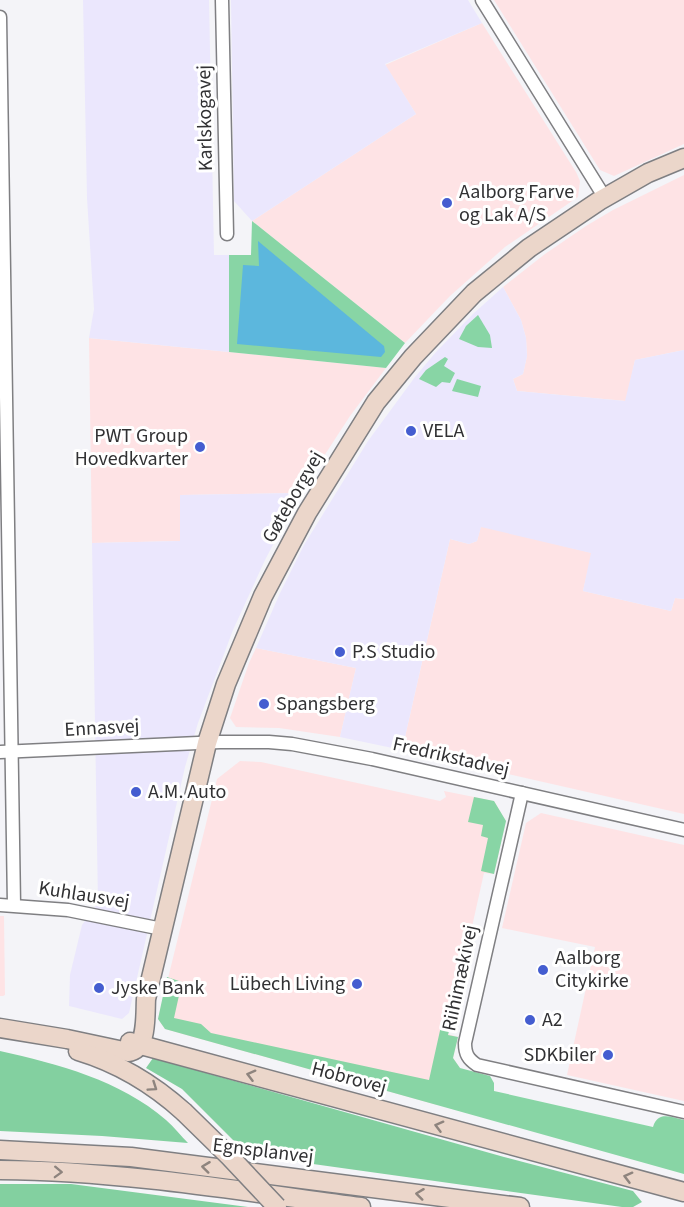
<svg xmlns="http://www.w3.org/2000/svg" width="684" height="1207" font-family="'Source Sans 3',sans-serif">
	<style>
		.commercial { fill: #fee3e5 }
		.industrial { fill: #ebe7fd }
		.green { fill: #88d5a5 }
		.forest { fill: #83d0a0 }
		.water { fill: #5cb7dd }
		.lines { fill: none; stroke-linecap: round; stroke-linejoin: round }
		.street-casing { stroke: #7f7f82; stroke-width: 15 }
		.secondary-casing { stroke: #7f7f82; stroke-width: 21 }
		.street { stroke: #fff; stroke-width: 12 }
		.secondary { stroke: #ebd6ca; stroke-width: 18 }
		.secondary-bridge-casing { stroke: #7f7f82; stroke-width: 21; stroke-linecap: butt }
		.secondary-bridge { stroke: #ebd6ca; stroke-width: 18 }
		.oneway { stroke: #8e847e }
		.poi-dot { fill: #445dd0; stroke: #fff; stroke-width: 2 }
		.labels { text-anchor: middle; dominant-baseline: central; stroke-width: 6; stroke-linejoin: round; paint-order: stroke }
		.street-label { font-size: 20px; fill: #313133; stroke: #fff }
		.poi-label { font-size: 20px; fill: #313133; stroke: #fff; text-anchor: start }
	</style>
	<rect width="100%" height="100%" fill="#f4f4f8"/>
	<g class="commercial">
		<path d="M 494,0 L 684,0 L 684,144 L 614,176 L 600,170 Z"/>
		<path d="M 482,23 L 576,172 L 580,181 L 578,197 L 505,247 L 450,296 L 405,343 L 252,221 L 416,114 L 385,65 Z"/>
		<path d="M 684,175 L 684,350 L 635,360 L 626,401 L 517,391 L 513,379 L 523,374 L 527,356 L 526,338 L 521,320 L 503,287 L 545,254 L 586,226 L 613,210 Z"/>
		<path d="M 89,338 L 229,352 L 386,368 L 350,416 L 300,493 L 180,495 L 180,541 L 92,543 Z"/>
		<path d="M 481,526 L 592,553 L 583,591 L 671,611 L 675,598 L 684,599 L 684,814 L 402,750 L 450,539 L 469,544 L 477,541 Z"/>
		<path d="M 256,648 L 356,668 L 340,737 L 279,728 L 236,727 L 230,718 L 249,663 Z"/>
		<path d="M 240,761 L 261,762 L 440,801 L 446,797 L 444,791 L 494,801 L 506,821 L 494,874 L 484,873 L 448,1034 L 458,1037 L 453,1058 L 464,1074 L 437,1105 L 165,1029 L 158,1019 L 217,779 Z"/>
		<path d="M 541,813 L 684,845 L 684,1101 L 567,1075 L 595,947 L 502,928 L 526,823 Z"/>
		<path d="M 0,916 L 4,916 L 5,995 L 3,996 L 0,996 Z"/>
	</g>
	<g class="industrial">
		<path d="M 83,0 L 209,0 L 214,255 L 229,255 L 229,352 L 89,338 L 94,309 L 87,198 Z"/>
		<path d="M 231,0 L 468,0 L 482,23 L 385,64 L 416,114 L 252,221 L 234,201 Z"/>
		<path d="M 503,287 L 521,320 L 526,338 L 527,356 L 523,374 L 513,379 L 517,391 L 625,401 L 635,360 L 684,350 L 684,599 L 675,598 L 671,611 L 583,591 L 591,553 L 481,527 L 477,541 L 469,544 L 450,539 L 402,750 L 340,737 L 356,668 L 256,648 L 280,593 L 304,545 L 368,441 L 415,377 L 436,352 L 473,314 Z"/>
		<path d="M 300,493 L 265,560 L 233,630 L 198,723 L 185,767 L 129,1013 L 122,1019 L 69,1006 L 70,975 L 82,925 L 98,903 L 92,543 L 180,541 L 180,495 Z"/>
	</g>
	<g class="green">
		<path d="M 252,221 L 405,343 L 386,368 L 229,352 L 229,255 L 251,255 Z"/>
		<path d="M 478,315 L 490,335 L 492,348 L 478,347 L 459,339 L 466,326 Z"/>
		<path d="M 445,357 L 448,359 L 444,366 L 455,373 L 450,383 L 442,382 L 436,387 L 419,379 L 426,370 Z"/>
		<path d="M 457,379 L 481,386 L 478,397 L 452,391 Z"/>
		<path d="M 474,797 L 494,801 L 506,821 L 494,874 L 481,871 L 488,838 L 481,836 L 483,825 L 468,822 Z"/>
		<path d="M 167,977 L 182,982 L 174,1018 L 201,1024 L 211,1033 L 429,1080 L 441,1026 L 445,1020 L 448,1021 L 447,1026 L 450,1027 L 448,1035 L 458,1037 L 453,1058 L 460,1068 L 490,1076 L 494,1083 L 494,1091 L 653,1127 C 658,1111 670,1117 684,1120 L 684,1174 L 165,1029 L 158,1019 Z"/>
	</g>
	<g class="forest">
		<path d="M 0,1051 C 58,1064 120,1080 166,1120 C 174,1127 181,1136 188,1143 L 102,1136 L 0,1131 Z"/>
		<path d="M 153,1058 L 504,1157 L 633,1191 L 642,1202 L 633,1207 L 622,1207 L 248,1155 L 182,1089 L 146,1068 Z"/>
		<path d="M 0,1184 L 71,1184 L 248,1207 L 0,1207 Z"/>
	</g>
	<path class="water" d="M 258,241 L 384,346 L 385,352 L 381,357 L 237,344 L 243,265 L 259,266 Z"/>
	<g class="lines">
		<defs>
			<g id="street">
				<path d="M 222,0 L 227,234"/>
				<path d="M 482,0 L 605,198"/>
				<path d="M 0,17 L 14,905"/>
				<path d="M 0,752 L 220,742 L 269,742 L 292,744 L 372,759 L 684,830"/>
				<path d="M 522,793 L 465,1043 C 465,1054 468,1059 477,1065 L 684,1112"/>
				<path d="M 0,905 L 68,910 L 162,929"/>
			</g>
			<g id="secondary">
				<path d="M 0,1028 L 67,1039 L 128,1052 C 148,1050 145,1015 146,999 L 207,743 L 226,684 L 263,596 L 307,513 L 376,402 L 413,357 L 474,293 L 529,248 L 599,201 L 648,173 L 684,158"/>
				<path d="M 130,1042 L 684,1192"/>
				<path d="M 78,1051 C 118,1063 153,1084 184,1112"/>
				<path d="M 0,1150 L 131,1157 L 520,1207"/>
				<path d="M 0,1170 C 122,1171 241,1191 361,1207"/>
			</g>
		</defs>
		<use href="#street" class="street-casing"/>
		<use href="#secondary" class="secondary-casing"/>
		<use href="#street" class="street"/>
		<use href="#secondary" class="secondary"/>
		<defs>
			<path id="secondary-bridge" d="M 184,1112 L 230,1157 L 277,1207"/>
		</defs>
		<use href="#secondary-bridge" class="secondary-bridge-casing"/>
		<use href="#secondary-bridge" class="secondary-bridge"/>
	</g>
	<defs><path id="oneway-chevron" d="M-2-3.5L2.5 0L-2 3.5" fill="none" stroke-width="1.6" stroke-linecap="round" stroke-linejoin="round" transform="scale(1.5)"/></defs>
	<g class="oneway">
		<use href="#oneway-chevron" transform="translate(251 1075) rotate(-165)"/>
		<use href="#oneway-chevron" transform="translate(153 1087) rotate(34)"/>
		<use href="#oneway-chevron" transform="translate(439 1126) rotate(-165)"/>
		<use href="#oneway-chevron" transform="translate(206 1167) rotate(-173)"/>
		<use href="#oneway-chevron" transform="translate(58 1172) rotate(2)"/>
		<use href="#oneway-chevron" transform="translate(628 1177) rotate(-165)"/>
		<use href="#oneway-chevron" transform="translate(420 1194) rotate(-173)"/>
	</g>
	<g class="poi-dot">
		<circle cx="447" cy="203" r="6"/>
		<circle cx="411" cy="431" r="6"/>
		<circle cx="200" cy="447" r="6"/>
		<circle cx="340" cy="652" r="6"/>
		<circle cx="264" cy="704" r="6"/>
		<circle cx="136" cy="792" r="6"/>
		<circle cx="543" cy="970" r="6"/>
		<circle cx="357" cy="984" r="6"/>
		<circle cx="99" cy="988" r="6"/>
		<circle cx="530" cy="1020" r="6"/>
		<circle cx="608" cy="1055" r="6"/>
	</g>
	<g class="labels">
		<g class="street-label">
			<text transform="translate(205 118) rotate(-91)">Karlskogavej</text>
			<text transform="translate(293 497) rotate(-60)">Gøteborgvej</text>
			<text transform="translate(102 728) rotate(-3)">Ennasvej</text>
			<text transform="translate(451 757) rotate(13)">Fredrikstadvej</text>
			<text transform="translate(84 895) rotate(9)">Kuhlausvej</text>
			<text transform="translate(460 978) rotate(-78)">Riihimækivej</text>
			<text transform="translate(349 1078) rotate(15)">Hobrovej</text>
			<text transform="translate(263 1151) rotate(7)">Egnsplanvej</text>
		</g>
		<g class="poi-label">
			<text x="459" y="192">Aalborg Farve<tspan x="459" dy="23">og Lak A/S</tspan></text>
			<text x="423" y="431">VELA</text>
			<text x="188" y="436" text-anchor="end">PWT Group<tspan x="188" dy="23">Hovedkvarter</tspan></text>
			<text x="352" y="652">P.S Studio</text>
			<text x="276" y="704">Spangsberg</text>
			<text x="148" y="792">A.M. Auto</text>
			<text x="555" y="958">Aalborg<tspan x="555" dy="23">Citykirke</tspan></text>
			<text x="345" y="984" text-anchor="end">Lübech Living</text>
			<text x="111" y="988">Jyske Bank</text>
			<text x="542" y="1020">A2</text>
			<text x="596" y="1055" text-anchor="end">SDKbiler</text>
		</g>
	</g>
</svg>
